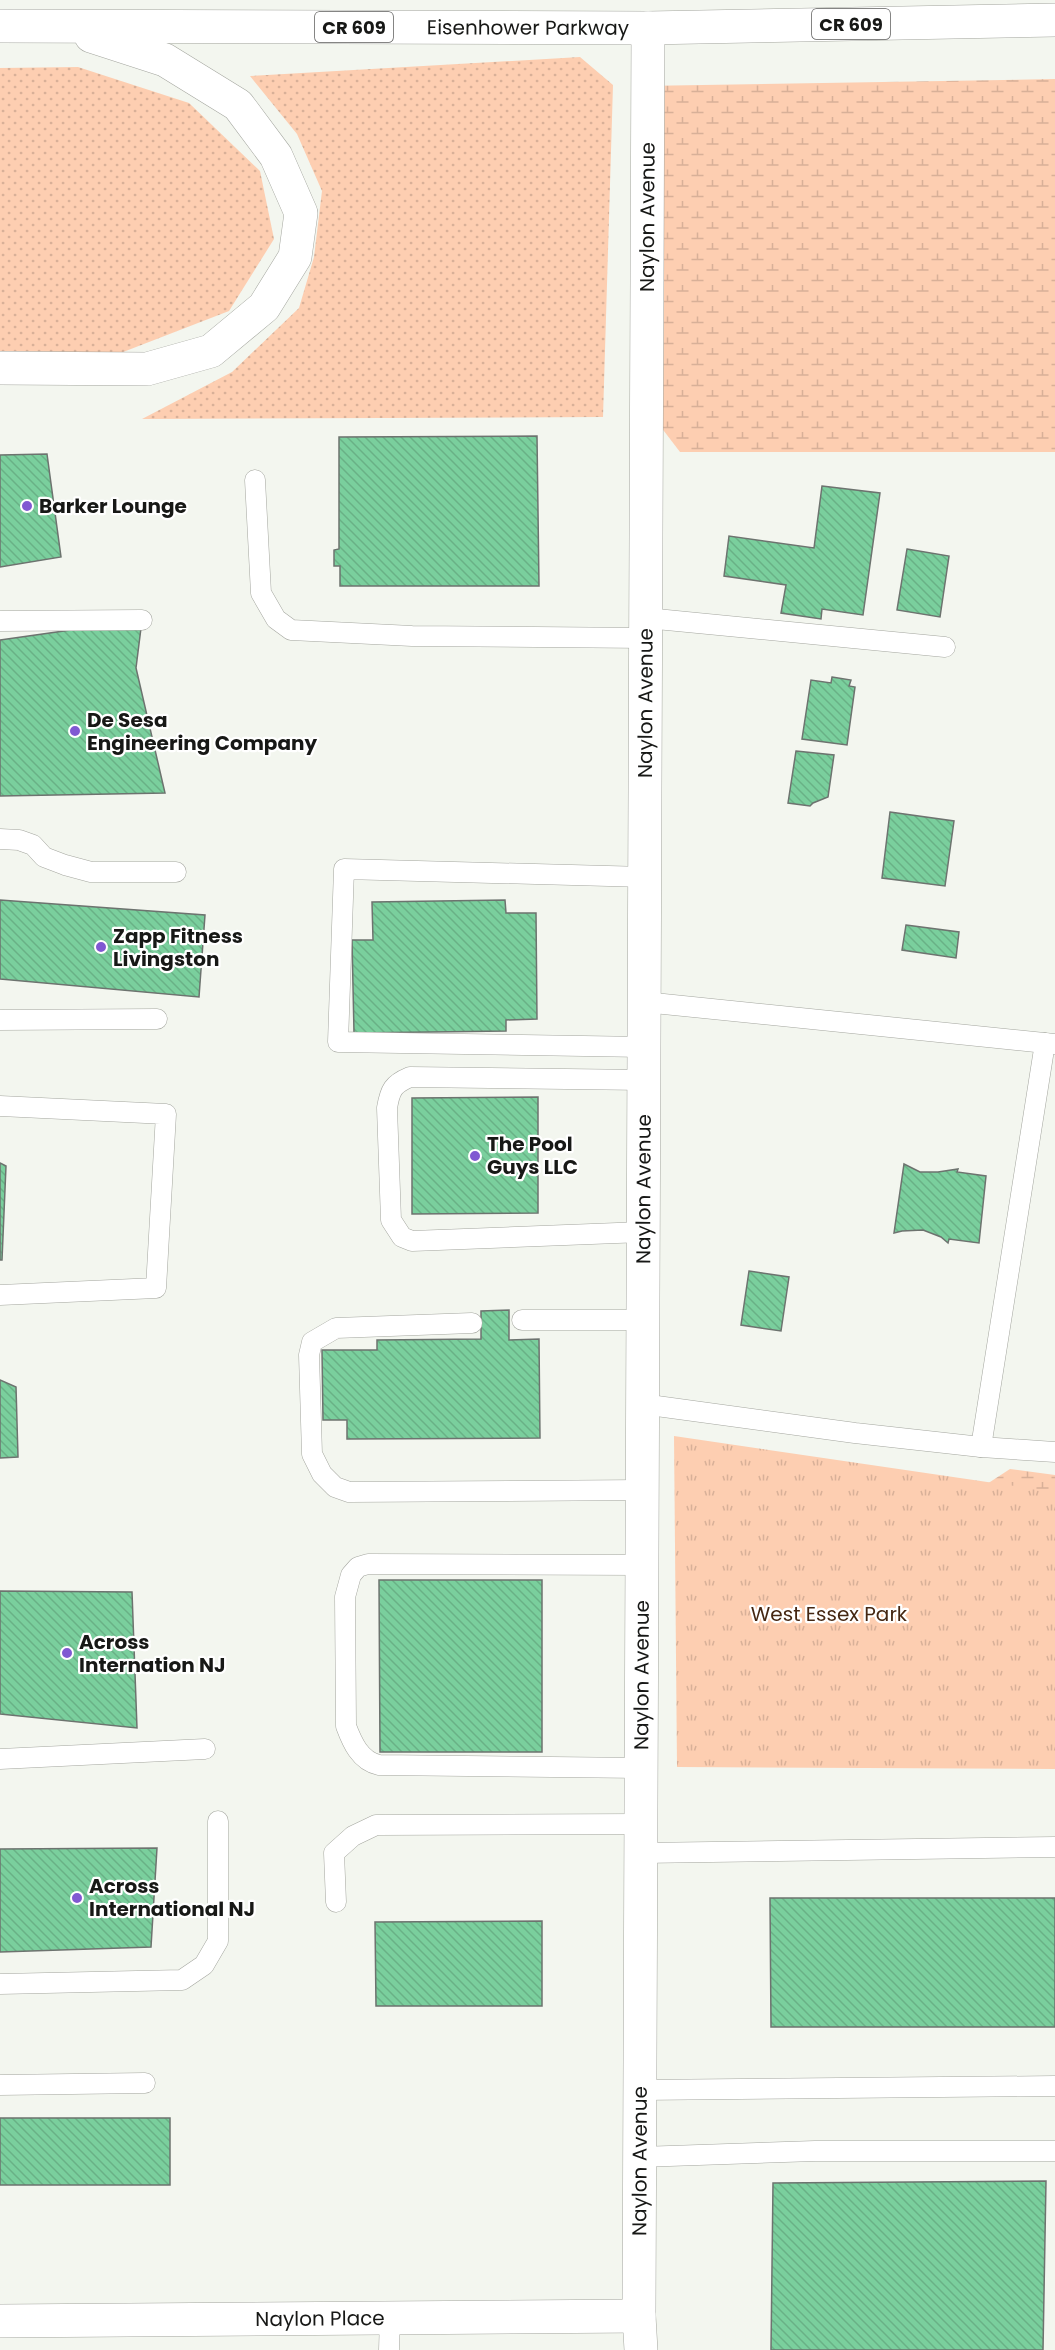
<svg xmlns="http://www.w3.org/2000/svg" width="1055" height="2350" font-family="Poppins,sans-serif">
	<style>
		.grass { fill: url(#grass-dots) }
		.wetland { fill: url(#wetland-marsh) }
		.park { fill: url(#park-tufts) }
		.building { fill: url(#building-back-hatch); stroke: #6d736f; stroke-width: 1.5 }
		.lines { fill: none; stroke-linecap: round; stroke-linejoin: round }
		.service-casing { stroke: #a4a69f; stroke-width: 21 }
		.minor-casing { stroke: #a4a69f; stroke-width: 34 }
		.primary-casing { stroke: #a4a69f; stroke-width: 34 }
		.service { stroke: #fff; stroke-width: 20 }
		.minor { stroke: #fff; stroke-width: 33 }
		.primary { stroke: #fff; stroke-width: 33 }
		.poi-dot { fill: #8058d2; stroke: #fff; stroke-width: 2 }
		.labels { text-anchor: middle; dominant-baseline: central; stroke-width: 4.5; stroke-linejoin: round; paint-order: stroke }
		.shield { fill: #fff; stroke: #5d5d5c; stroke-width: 1.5 }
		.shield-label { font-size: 18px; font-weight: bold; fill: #171816 }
		.street-label { font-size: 20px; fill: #171816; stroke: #fff }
		.poi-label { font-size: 20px; font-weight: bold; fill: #171816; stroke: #fff; text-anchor: start }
		.park-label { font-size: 20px; fill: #452712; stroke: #fff }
	</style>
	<defs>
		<pattern id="grass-dots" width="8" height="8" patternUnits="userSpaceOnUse" patternTransform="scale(1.5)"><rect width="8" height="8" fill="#fdceb1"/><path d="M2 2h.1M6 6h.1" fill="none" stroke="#d8b098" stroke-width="1.8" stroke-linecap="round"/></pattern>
		<pattern id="wetland-marsh" width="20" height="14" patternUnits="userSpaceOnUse" patternTransform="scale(1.5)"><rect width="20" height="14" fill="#fdceb1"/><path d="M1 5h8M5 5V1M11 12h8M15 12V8" fill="none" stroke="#d8b098"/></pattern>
		<pattern id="park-tufts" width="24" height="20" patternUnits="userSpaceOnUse" patternTransform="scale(1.5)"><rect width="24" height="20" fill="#fdceb1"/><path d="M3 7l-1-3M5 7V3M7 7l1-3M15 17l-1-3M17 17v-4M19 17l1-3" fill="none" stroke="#d8b098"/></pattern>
		<pattern id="building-back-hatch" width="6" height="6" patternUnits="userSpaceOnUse" patternTransform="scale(1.5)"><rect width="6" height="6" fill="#7acf9d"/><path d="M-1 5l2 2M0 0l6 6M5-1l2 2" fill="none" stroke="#69b186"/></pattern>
	</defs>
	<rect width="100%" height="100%" fill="#f3f6ef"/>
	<g class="grass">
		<path d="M 580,57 L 613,85 L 603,417 L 142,419 L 232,372 L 299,308 L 314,257 L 322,191 L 297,134 L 250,76 Z"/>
		<path d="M 78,67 L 189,103 L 260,171 L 274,239 L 229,311 L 118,354 L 0,353 L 0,68 Z"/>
	</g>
	<g class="wetland">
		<path d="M 1055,79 L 1055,452 L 680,452 L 641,401 L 641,86 Z"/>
		<path d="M 1010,1469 L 1055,1475 L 1055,1555 L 950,1508 Z"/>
	</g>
	<path class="park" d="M 674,1436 L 1055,1492 L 1055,1769 L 677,1767 Z"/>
	<g class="building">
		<path d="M 537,436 L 539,586 L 340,586 L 340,566 L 334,566 L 334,550 L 339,549 L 339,437 Z"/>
		<path d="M 47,454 L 61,557 L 0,567 L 0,455 Z"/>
		<path d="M 822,486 L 880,493 L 863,615 L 822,609 L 821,619 L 781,613 L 786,585 L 724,576 L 729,536 L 814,548 Z"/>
		<path d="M 907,549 L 949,556 L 940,617 L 897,610 Z"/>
		<path d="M 142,620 L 136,668 L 165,793 L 0,796 L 0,640 Z"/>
		<path d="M 832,677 L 851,680 L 849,686 L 855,687 L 847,745 L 802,739 L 811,680 L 831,683 Z"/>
		<path d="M 796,751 L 834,755 L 828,797 L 813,803 L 810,806 L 788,803 Z"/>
		<path d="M 890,812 L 954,821 L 945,886 L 882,878 Z"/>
		<path d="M 0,900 L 205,915 L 199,997 L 0,979 Z"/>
		<path d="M 505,900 L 506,913 L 536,913 L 537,1019 L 506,1020 L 506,1031 L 354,1033 L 352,940 L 373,940 L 372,902 Z"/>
		<path d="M 906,925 L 959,932 L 956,958 L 902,950 Z"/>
		<path d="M 538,1097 L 538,1213 L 412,1214 L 412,1098 Z"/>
		<path d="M 0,1163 L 6,1166 L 2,1260 L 0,1260 Z"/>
		<path d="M 904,1164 L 920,1172 L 938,1172 L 958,1169 L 957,1172 L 986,1176 L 979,1243 L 949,1239 L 948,1243 L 941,1237 L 923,1230 L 902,1231 L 894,1233 Z"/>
		<path d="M 749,1271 L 789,1277 L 781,1331 L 741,1325 Z"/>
		<path d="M 509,1310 L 509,1340 L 539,1339 L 540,1438 L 347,1439 L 347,1420 L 323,1420 L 322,1350 L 377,1350 L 377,1340 L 481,1339 L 481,1311 Z"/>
		<path d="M 0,1380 L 16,1387 L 18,1457 L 0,1458 Z"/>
		<path d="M 379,1580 L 542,1580 L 542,1752 L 380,1752 Z"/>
		<path d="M 0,1591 L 132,1592 L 137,1728 L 0,1714 Z"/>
		<path d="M 157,1848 L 151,1947 L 0,1952 L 0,1849 Z"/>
		<path d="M 770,1898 L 1055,1898 L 1055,2027 L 771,2027 Z"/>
		<path d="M 542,1921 L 542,2006 L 376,2006 L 375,1922 Z"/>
		<rect x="0" y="2118" width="170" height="67"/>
		<path d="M 1046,2181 L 1043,2350 L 771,2350 L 773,2183 Z"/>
	</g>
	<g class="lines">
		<defs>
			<g id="service">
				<path d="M 255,480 L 261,593 L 276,619 L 291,630 L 412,636 L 646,638"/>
				<path d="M 646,618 L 945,647"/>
				<path d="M 0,621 L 142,620"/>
				<path d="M 0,839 L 19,840 L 33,845 L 44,857 L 65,865 L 91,872 L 176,872"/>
				<path d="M 644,1002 L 1055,1044"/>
				<path d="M 0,1020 L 157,1019"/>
				<path d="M 644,1047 L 338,1042 L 344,869 L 645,877"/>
				<path d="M 0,1106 L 166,1114 L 156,1288 L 0,1295"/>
				<path d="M 643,1232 L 412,1241 L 402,1237 L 391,1220 L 387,1108 C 390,1090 393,1084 410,1077 L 644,1080"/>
				<path d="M 522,1320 L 643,1320"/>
				<path d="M 472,1323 L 336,1328 L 312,1342 L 309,1355 L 312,1454 L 322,1474 L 335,1487 L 349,1492 L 642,1490"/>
				<path d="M 642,1404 L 855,1433 L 981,1447 L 1045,1043"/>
				<path d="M 981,1447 L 1055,1452"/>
				<path d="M 0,1759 L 205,1749"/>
				<path d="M 641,1768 L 379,1765 C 360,1761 352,1742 346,1726 L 345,1597 L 351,1575 L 358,1567 L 368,1564 L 642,1565"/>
				<path d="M 641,1853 L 1055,1847"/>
				<path d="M 336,1902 L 334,1853 L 353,1836 L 376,1825 L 641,1824"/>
				<path d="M 0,1984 L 182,1980 L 204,1965 L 218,1941 L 218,1821"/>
				<path d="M 0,2085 L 145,2083"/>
				<path d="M 640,2090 L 1055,2086"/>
				<path d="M 640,2157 L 815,2151 L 1055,2151"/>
				<path d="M 389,2350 L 390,2318"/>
			</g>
			<g id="minor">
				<path id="s1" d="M 0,2321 L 639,2316"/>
				<path id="s2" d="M 641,2350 L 639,2316 L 648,28"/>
			</g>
			<g id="primary">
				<path id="s3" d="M 0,26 L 648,28 L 1055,20"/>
				<path d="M 0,368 L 147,369 L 211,351 L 264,307 L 295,257 L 301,213 L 276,156 L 238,105 L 165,60 L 91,36"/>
			</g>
		</defs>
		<use href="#service" class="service-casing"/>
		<use href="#minor" class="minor-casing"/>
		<use href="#primary" class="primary-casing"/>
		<use href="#service" class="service"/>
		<use href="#minor" class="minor"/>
		<use href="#primary" class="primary"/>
	</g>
	<g class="poi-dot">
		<circle cx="27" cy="506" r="6"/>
		<circle cx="75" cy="731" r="6"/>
		<circle cx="101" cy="947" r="6"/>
		<circle cx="475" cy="1156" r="6"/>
		<circle cx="67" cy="1653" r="6"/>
		<circle cx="77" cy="1898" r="6"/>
	</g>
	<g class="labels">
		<g class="shield">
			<rect x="812" y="9" width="78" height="30" rx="4.5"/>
			<rect x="315" y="12" width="78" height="30" rx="4.5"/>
		</g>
		<g class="shield-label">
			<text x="851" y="24">CR 609</text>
			<text x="354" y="27">CR 609</text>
		</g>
		<g class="street-label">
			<text stroke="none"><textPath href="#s3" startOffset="528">Eisenhower Parkway</textPath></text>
			<text stroke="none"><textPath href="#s2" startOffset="2133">Naylon Avenue</textPath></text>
			<text stroke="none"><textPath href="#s2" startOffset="1647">Naylon Avenue</textPath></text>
			<text stroke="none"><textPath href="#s2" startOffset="1161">Naylon Avenue</textPath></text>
			<text stroke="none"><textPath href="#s2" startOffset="675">Naylon Avenue</textPath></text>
			<text stroke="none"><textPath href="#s2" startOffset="189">Naylon Avenue</textPath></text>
			<text stroke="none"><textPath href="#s1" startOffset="320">Naylon Place</textPath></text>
		</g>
		<g class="poi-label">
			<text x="39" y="506">Barker Lounge</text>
			<text x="87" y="720">De Sesa<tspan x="87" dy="23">Engineering Company</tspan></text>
			<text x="113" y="936">Zapp Fitness<tspan x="113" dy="23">Livingston</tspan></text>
			<text x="487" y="1144">The Pool<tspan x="487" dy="23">Guys LLC</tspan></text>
			<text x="79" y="1642">Across<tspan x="79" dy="23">Internation NJ</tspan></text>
			<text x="89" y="1886">Across<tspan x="89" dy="23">International NJ</tspan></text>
		</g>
		<g class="park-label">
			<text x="829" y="1614">West Essex Park</text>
		</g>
	</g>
</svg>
